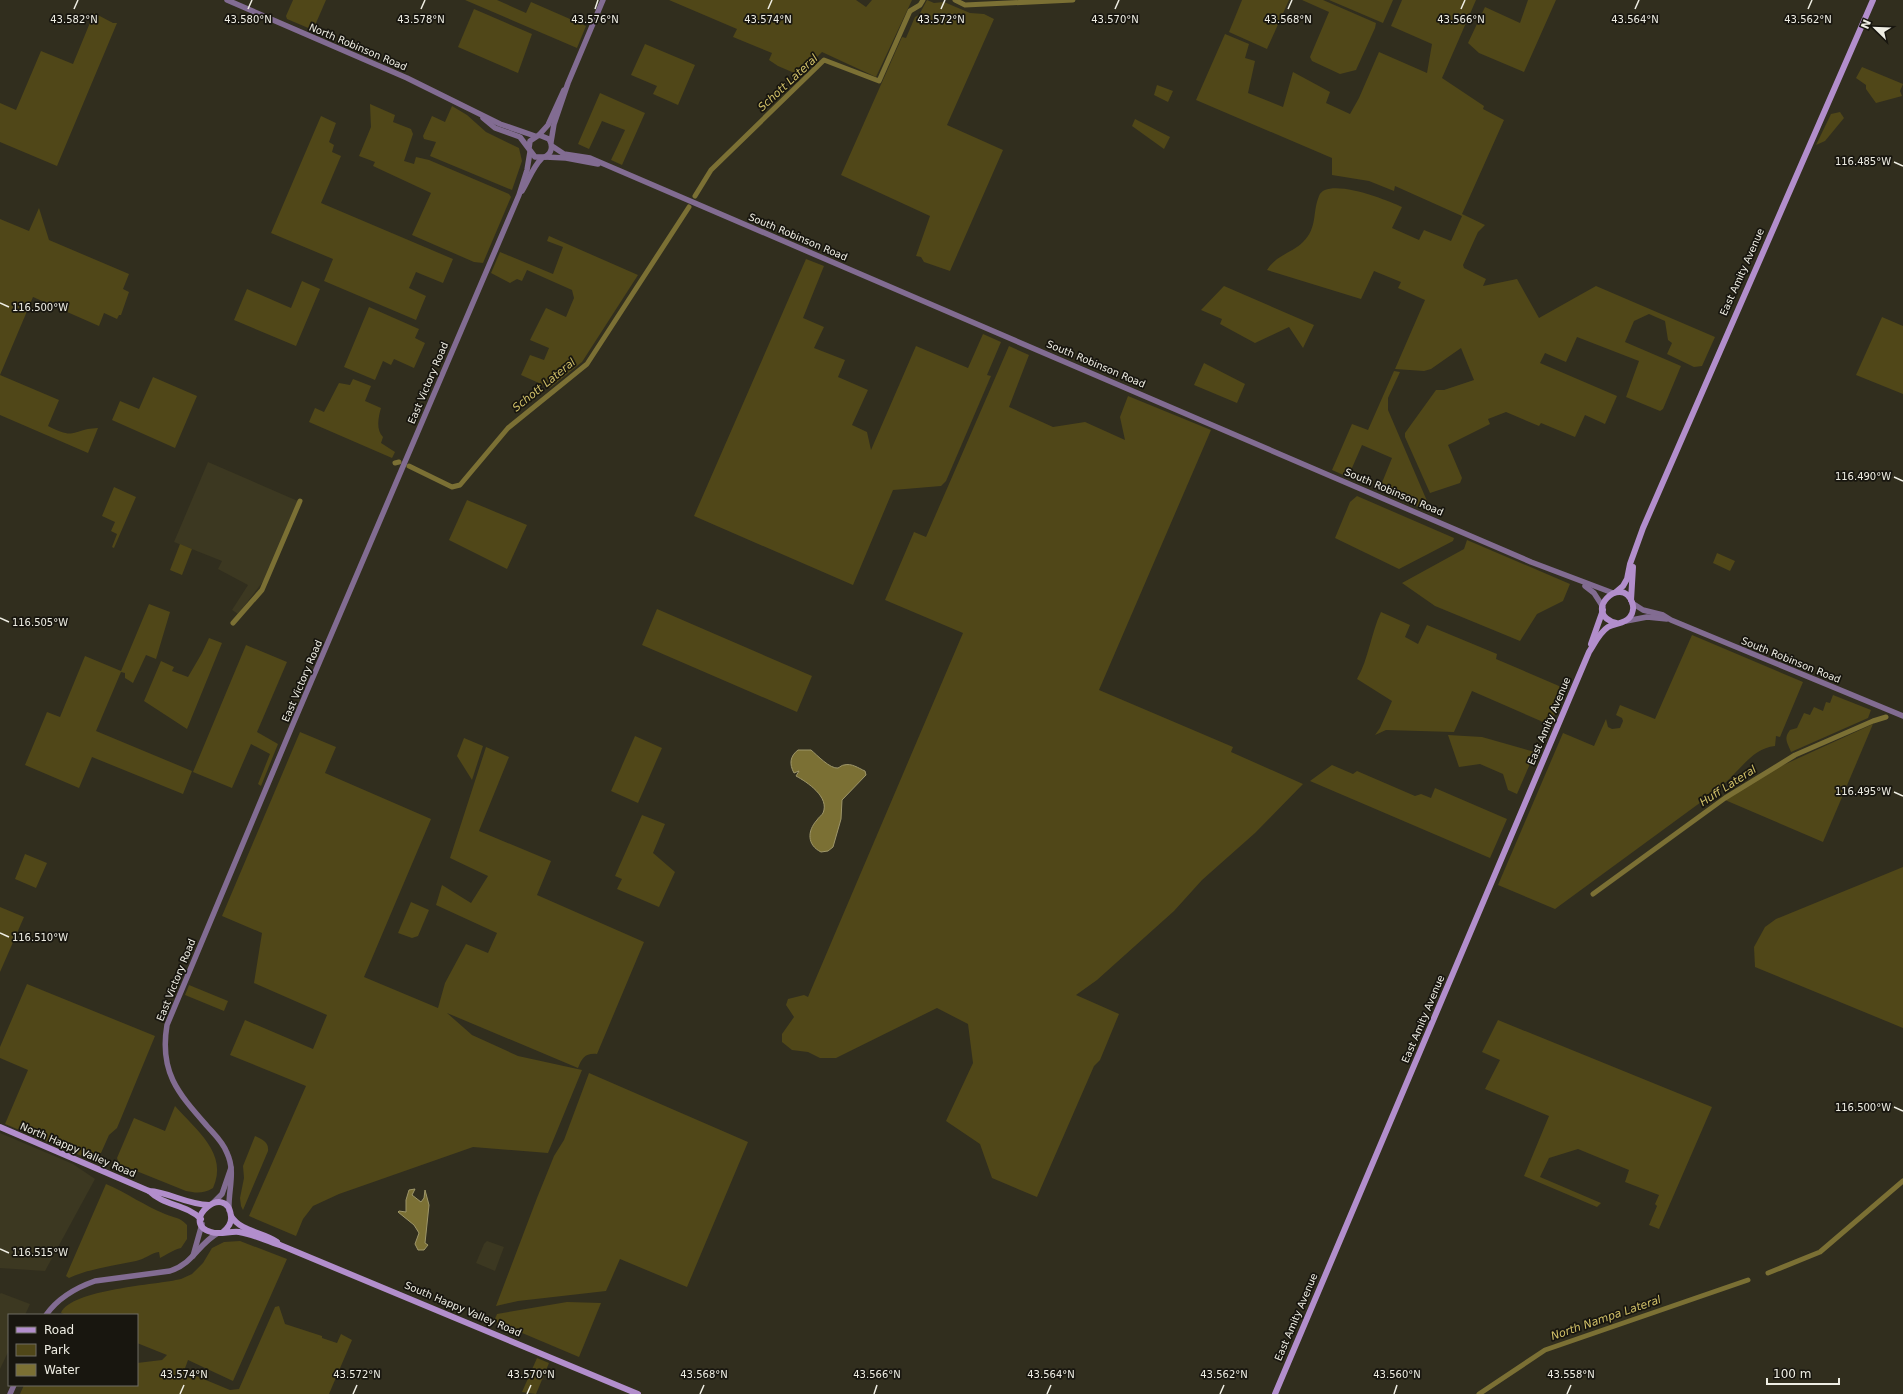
<svg xmlns="http://www.w3.org/2000/svg" width="1903" height="1394" font-family="'DejaVu Sans',sans-serif">
	<style>
		.built { fill: #3c3821 }
		.green { fill: #504718 }
		.water { fill: #7b7034; stroke: #9e9669 }
		.lines { fill: none; stroke-linecap: round; stroke-linejoin: round }
		.canal { stroke: #7b7034; stroke-width: 5 }
		.tertiary { stroke: #826c92; stroke-width: 5.5 }
		.secondary { stroke: #b28ecc; stroke-width: 6 }
		.ticks { fill: none; stroke: #efeee4; stroke-width: 1.5 }
		.labels { text-anchor: middle; dominant-baseline: central; stroke-width: 3.5; stroke-linejoin: round; paint-order: stroke }
		.street-label { font-size: 10px; fill: #efeee4; stroke: #18160f }
		.water-label { font-size: 11px; font-style: italic; fill: #d1c068; stroke: #18160f }
		.ticks-label { font-size: 10px; text-anchor: middle; fill: #efeee4; stroke: #18160f; stroke-width: 3.5; stroke-linejoin: round; paint-order: stroke }
	</style>
	<rect width="100%" height="100%" fill="#312e1e"/>
	<g class="built">
		<path d="M 208,462 L 300,502 L 265,579 L 238,614 L 232,610 L 248,585 L 218,569 L 222,561 L 174,542 Z"/>
		<path d="M 0,1133 L 73,1164 L 95,1179 L 45,1271 L 0,1268 Z"/>
		<path d="M 487,1241 L 504,1247 L 495,1271 L 476,1263 L 484,1244 Z"/>
		<path d="M 1,1293 L 30,1304 L 25,1315 L 9,1315 L 9,1350 L 0,1369 L 0,1294 Z"/>
	</g>
	<g class="green">
		<path d="M 293,0 L 326,0 L 313,30 L 287,19 L 286,16 Z"/>
		<path d="M 465,0 L 497,0 L 526,13 L 531,2 L 586,26 L 577,48 Z"/>
		<path d="M 669,0 L 856,0 L 866,7 L 872,0 L 912,0 L 876,77 L 822,52 L 799,75 L 778,66 L 769,60 L 772,53 L 733,37 L 737,29 Z"/>
		<path d="M 927,0 L 934,3 L 944,2 L 970,13 L 984,14 L 994,19 L 947,125 L 1003,150 L 950,271 L 924,262 L 921,257 L 916,256 L 930,216 L 841,175 L 902,37 L 906,38 L 915,17 L 919,15 Z"/>
		<path d="M 1242,0 L 1289,0 L 1267,49 L 1229,32 Z"/>
		<path d="M 1302,0 L 1323,0 L 1376,23 L 1375,28 L 1356,70 L 1340,74 L 1312,61 L 1310,57 L 1329,12 Z"/>
		<path d="M 1329,0 L 1393,0 L 1383,23 Z"/>
		<path d="M 1402,0 L 1476,0 L 1442,78 L 1484,106 L 1483,109 L 1504,120 L 1462,214 L 1485,225 L 1478,232 L 1463,265 L 1464,268 L 1486,279 L 1483,286 L 1517,279 L 1539,318 L 1596,286 L 1715,337 L 1702,366 L 1694,367 L 1667,354 L 1672,343 L 1668,340 L 1665,321 L 1649,314 L 1634,321 L 1625,342 L 1681,366 L 1663,409 L 1660,411 L 1626,397 L 1639,361 L 1577,337 L 1566,362 L 1545,353 L 1540,363 L 1617,396 L 1605,424 L 1585,415 L 1575,437 L 1541,423 L 1539,426 L 1506,412 L 1488,419 L 1490,424 L 1448,445 L 1462,478 L 1460,483 L 1430,493 L 1405,437 L 1405,433 L 1436,390 L 1444,390 L 1474,380 L 1461,348 L 1431,369 L 1424,371 L 1395,369 L 1425,300 L 1398,288 L 1401,282 L 1374,271 L 1361,299 L 1267,270 C 1276,255 1292,253 1303,242 C 1318,227 1312,213 1319,196 C 1326,176 1388,200 1402,207 L 1392,228 L 1419,240 L 1424,230 L 1451,241 L 1462,216 L 1395,186 L 1394,191 L 1369,181 L 1332,175 L 1332,158 L 1196,100 L 1225,34 L 1249,44 L 1245,58 L 1255,61 L 1248,93 L 1283,107 L 1293,72 L 1330,92 L 1326,103 L 1350,114 L 1359,98 L 1379,52 L 1427,73 L 1432,44 L 1391,26 Z"/>
		<path d="M 1528,0 L 1556,0 L 1524,72 L 1479,53 L 1468,43 L 1485,7 L 1520,23 Z"/>
		<path d="M 474,9 L 532,34 L 518,73 L 458,47 Z"/>
		<path d="M 94,13 L 113,23 L 117,23 L 57,166 L 0,142 L 0,103 L 16,110 L 41,51 L 73,64 Z"/>
		<path d="M 645,44 L 695,65 L 678,105 L 653,94 L 657,86 L 631,75 Z"/>
		<path d="M 1862,67 L 1903,84 L 1900,91 L 1902,96 L 1876,103 L 1866,89 L 1866,85 L 1856,78 Z"/>
		<path d="M 1157,85 L 1173,91 L 1168,102 L 1154,95 Z"/>
		<path d="M 600,93 L 645,113 L 622,165 L 611,160 L 625,130 L 602,121 L 589,149 L 578,144 Z"/>
		<path d="M 370,104 L 395,115 L 393,122 L 411,129 L 413,134 L 404,161 L 414,164 L 416,157 L 429,160 L 509,194 L 511,197 L 483,263 L 474,262 L 412,235 L 431,193 L 373,166 L 375,162 L 359,156 L 371,127 Z"/>
		<path d="M 452,106 L 467,115 L 486,132 L 519,148 L 522,161 L 512,190 L 430,156 L 436,142 L 424,139 L 423,136 L 432,116 L 445,122 Z"/>
		<path d="M 1840,112 L 1844,118 L 1825,141 L 1816,145 L 1831,114 Z"/>
		<path d="M 321,116 L 336,123 L 329,142 L 334,145 L 332,152 L 341,156 L 321,203 L 453,259 L 443,283 L 416,272 L 409,288 L 426,296 L 416,320 L 324,281 L 333,259 L 271,233 Z"/>
		<path d="M 1135,119 L 1170,137 L 1164,149 L 1132,126 Z"/>
		<path d="M 39,208 L 49,240 L 129,274 L 123,289 L 129,292 L 121,315 L 119,315 L 117,319 L 104,313 L 99,326 L 33,297 L 0,375 L 59,400 L 48,426 C 76,441 72,429 98,428 L 88,453 L 0,415 L 0,219 L 29,231 Z"/>
		<path d="M 549,236 L 638,275 L 582,362 L 550,388 L 521,375 L 530,355 L 544,360 L 549,348 L 530,340 L 546,308 L 566,317 L 574,298 L 572,290 L 527,270 L 522,281 L 517,279 L 510,283 L 491,273 L 500,252 L 553,274 L 563,247 L 547,241 Z"/>
		<path d="M 806,259 L 824,266 L 803,318 L 824,327 L 814,348 L 845,360 L 838,377 L 868,390 L 852,425 L 867,432 L 871,450 L 916,346 L 968,368 L 983,334 L 1001,342 L 987,375 L 991,376 L 946,481 L 941,486 L 893,490 L 853,585 L 694,516 Z"/>
		<path d="M 302,281 L 320,289 L 296,346 L 234,320 L 247,289 L 291,308 Z"/>
		<path d="M 1224,286 L 1314,325 L 1303,348 L 1289,327 L 1255,343 L 1220,324 L 1222,319 L 1201,310 Z"/>
		<path d="M 369,307 L 419,329 L 415,338 L 425,343 L 414,368 L 394,359 L 391,365 L 383,361 L 375,380 L 344,367 Z"/>
		<path d="M 1882,317 L 1903,326 L 1903,394 L 1856,375 Z"/>
		<path d="M 1009,346 L 1029,355 L 1009,407 L 1053,427 L 1085,422 L 1125,440 L 1120,417 L 1128,396 L 1211,430 L 1099,690 L 1233,747 L 1231,752 L 1303,784 L 1255,833 L 1202,880 L 1174,911 L 1097,980 L 1076,995 L 1119,1014 L 1100,1060 L 1094,1066 L 1037,1197 L 992,1178 L 980,1144 L 946,1121 L 973,1063 L 968,1024 L 937,1008 L 836,1058 L 820,1058 L 808,1052 L 792,1050 L 782,1042 L 782,1034 L 794,1017 L 786,1005 L 788,999 L 804,995 L 808,997 L 963,633 L 885,600 L 914,532 L 926,537 Z"/>
		<path d="M 1204,363 L 1245,384 L 1237,403 L 1194,385 Z"/>
		<path d="M 1394,371 L 1400,372 L 1388,398 L 1388,410 L 1430,508 L 1428,511 L 1379,490 L 1392,458 L 1362,445 L 1348,477 L 1332,470 L 1352,424 L 1368,430 Z"/>
		<path d="M 153,377 L 197,396 L 175,448 L 112,420 L 120,401 L 139,409 Z"/>
		<path d="M 353,379 L 371,386 L 365,401 L 381,408 C 378,418 376,430 383,437 L 381,443 L 395,452 L 392,458 L 309,422 L 315,408 L 324,412 L 339,383 L 350,385 Z"/>
		<path d="M 114,487 L 136,497 L 114,548 L 112,547 L 117,534 L 111,531 L 115,522 L 102,516 Z"/>
		<path d="M 1357,496 L 1454,538 L 1453,541 L 1399,569 L 1335,538 L 1350,502 Z"/>
		<path d="M 467,500 L 527,525 L 507,569 L 449,540 Z"/>
		<path d="M 1467,540 L 1570,584 L 1563,601 L 1537,614 L 1520,641 L 1435,606 L 1402,583 L 1464,549 Z"/>
		<path d="M 180,544 L 192,549 L 182,575 L 170,570 Z"/>
		<path d="M 1717,553 L 1735,561 L 1730,571 L 1713,563 Z"/>
		<path d="M 149,604 L 170,612 L 156,659 L 146,655 L 133,683 L 125,678 L 125,673 L 121,672 L 96,731 L 192,771 L 183,794 L 92,757 L 79,788 L 25,765 L 47,712 L 60,717 L 85,656 L 121,671 Z"/>
		<path d="M 657,609 L 812,676 L 797,712 L 642,645 Z"/>
		<path d="M 1381,612 L 1410,625 L 1405,637 L 1418,644 L 1427,625 L 1497,654 L 1496,659 L 1566,689 L 1550,725 L 1472,691 L 1454,732 L 1386,730 L 1375,735 L 1380,728 L 1392,701 L 1357,679 C 1369,658 1371,633 1381,612 Z"/>
		<path d="M 1692,635 L 1803,682 L 1780,737 L 1776,736 L 1775,746 C 1757,748 1747,761 1735,773 C 1728,781 1720,787 1712,794 L 1555,909 L 1498,885 L 1563,733 L 1594,746 L 1606,719 L 1608,727 L 1612,729 L 1620,728 L 1623,721 L 1622,718 L 1616,715 L 1620,705 L 1655,719 Z"/>
		<path d="M 209,638 L 222,643 L 187,729 L 144,701 L 161,661 L 174,667 L 172,671 L 188,677 L 202,653 Z"/>
		<path d="M 246,645 L 287,662 L 257,732 L 278,744 L 261,786 L 258,784 L 270,754 L 251,744 L 232,788 L 193,772 Z"/>
		<path d="M 1833,695 L 1871,710 L 1868,718 L 1791,752 C 1788,743 1783,739 1790,730 L 1797,728 L 1804,713 L 1810,715 L 1814,707 L 1823,711 L 1826,702 L 1830,703 Z"/>
		<path d="M 1873,724 L 1823,842 L 1725,800 L 1779,767 Z"/>
		<path d="M 300,732 L 336,747 L 325,773 L 431,819 L 364,977 L 438,1008 L 445,983 L 466,944 L 488,953 L 497,933 L 436,905 L 442,885 L 471,903 L 488,876 L 450,858 L 486,747 L 509,757 L 479,831 L 551,861 L 537,895 L 644,942 L 597,1054 C 585,1053 582,1058 578,1068 L 447,1013 L 472,1035 L 518,1056 L 582,1070 L 548,1153 L 473,1147 L 339,1194 L 313,1206 L 303,1219 L 296,1236 L 249,1216 L 306,1086 L 230,1055 L 245,1020 L 313,1049 L 327,1015 L 254,983 L 262,933 L 222,916 Z"/>
		<path d="M 1448,735 L 1482,737 L 1535,752 L 1517,794 L 1508,790 L 1503,774 L 1480,764 L 1459,767 Z"/>
		<path d="M 635,736 L 662,748 L 638,803 L 611,791 Z"/>
		<path d="M 464,738 L 483,746 L 472,780 L 457,756 Z"/>
		<path d="M 1332,765 L 1353,774 L 1357,771 L 1415,796 L 1421,794 L 1431,798 L 1435,788 L 1507,819 L 1490,858 L 1310,781 Z"/>
		<path d="M 642,815 L 665,824 L 653,853 L 675,872 L 659,907 L 617,889 L 622,879 L 615,876 Z"/>
		<path d="M 25,854 L 47,863 L 36,888 L 15,879 Z"/>
		<path d="M 1903,867 L 1903,1028 L 1755,967 L 1754,947 L 1765,927 L 1776,919 Z"/>
		<path d="M 411,902 L 429,910 L 418,936 L 412,938 L 398,933 Z"/>
		<path d="M 0,907 L 24,917 L 0,972 Z"/>
		<path d="M 27,984 L 155,1036 L 117,1128 L 109,1135 L 101,1153 L 95,1153 L 89,1159 L 5,1124 L 28,1070 L 0,1058 L 0,1047 Z"/>
		<path d="M 189,985 L 228,1001 L 224,1011 L 185,995 Z"/>
		<path d="M 1498,1020 L 1712,1107 L 1659,1229 L 1649,1225 L 1657,1206 L 1655,1204 L 1659,1195 L 1625,1182 L 1629,1170 L 1578,1149 L 1549,1158 L 1540,1177 L 1601,1203 L 1597,1207 L 1524,1176 L 1549,1116 L 1485,1089 L 1500,1060 L 1482,1052 Z"/>
		<path d="M 589,1073 L 748,1142 L 687,1287 L 620,1259 L 606,1291 L 518,1301 L 496,1306 L 537,1198 L 554,1156 L 564,1140 Z"/>
		<path d="M 175,1106 C 196,1130 229,1154 213,1188 C 203,1194 196,1193 186,1191 L 119,1164 L 117,1158 L 134,1118 L 165,1131 Z"/>
		<path d="M 255,1136 C 263,1140 269,1142 268,1151 L 243,1210 L 241,1206 L 240,1198 L 244,1178 L 243,1166 Z"/>
		<path d="M 106,1184 C 127,1193 145,1206 165,1214 C 174,1218 180,1217 187,1225 L 187,1239 L 181,1248 C 173,1250 168,1254 160,1258 L 159,1252 C 151,1253 145,1259 136,1261 C 113,1266 91,1268 69,1278 L 66,1276 Z"/>
		<path d="M 240,1241 L 287,1259 L 233,1381 L 188,1360 L 184,1371 L 230,1390 L 239,1389 L 275,1307 L 279,1306 L 285,1324 L 322,1336 L 322,1338 L 337,1343 L 341,1334 L 352,1340 L 329,1394 L 20,1394 L 24,1385 L 137,1385 L 137,1363 L 162,1360 L 167,1355 L 137,1343 L 137,1315 L 67,1315 L 61,1313 C 71,1289 157,1285 181,1279 L 192,1274 L 203,1263 L 212,1248 L 224,1242 Z"/>
		<path d="M 567,1302 L 601,1303 L 579,1357 L 494,1321 L 497,1314 Z"/>
		<path d="M 537,1358 L 549,1363 L 536,1394 L 522,1392 Z"/>
	</g>
	<g class="water">
		<path d="M 798,750 L 811,750 C 817,755 830,769 838,768 C 840,767 842,765 844,765 C 852,763 858,768 865,771 L 866,775 L 842,800 L 841,819 L 833,847 L 828,851 L 821,852 C 807,845 807,831 817,820 C 818,818 822,815 823,813 C 830,797 807,782 796,776 L 799,771 L 794,773 C 789,764 790,756 798,750 Z"/>
		<path d="M 415,1189 L 412,1195 L 421,1202 L 424,1198 L 425,1190 L 429,1205 L 425,1243 L 428,1245 L 424,1250 L 418,1250 L 415,1244 L 419,1233 L 414,1225 L 398,1212 L 399,1211 L 406,1212 L 406,1200 L 409,1190 Z"/>
	</g>
	<g class="lines">
		<g class="canal">
			<path d="M 955,0 L 965,5 L 1073,0"/>
			<path d="M 695,196 L 711,170 L 824,60 L 879,81 L 910,11 L 920,5 L 923,0"/>
			<path d="M 395,463 L 399,462"/>
			<path d="M 409,466 L 452,487 L 460,485 L 508,428 L 587,364 L 689,207"/>
			<path d="M 233,623 L 262,590 L 300,501"/>
			<path d="M 1593,894 L 1725,798 L 1795,755 L 1873,721 L 1886,717"/>
			<path d="M 1768,1273 L 1820,1252 L 1903,1181"/>
			<path d="M 1479,1394 L 1545,1350 L 1748,1280"/>
		</g>
		<g class="tertiary">
			<path d="M 227,0 L 407,78 L 500,124 L 535,136"/>
			<path d="M 483,118 L 495,128 L 520,137 L 535,157 L 545,157 C 552,153 553,146 549,139 L 539,135 L 530,141 L 529,148"/>
			<path d="M 539,135 L 548,125 L 564,90"/>
			<path d="M 551,142 L 554,124 L 568,83 L 603,0"/>
			<path d="M 552,146 L 564,154 L 590,158 L 1531,562 L 1613,593"/>
			<path d="M 545,157 L 566,158 L 598,164"/>
			<path d="M 522,191 C 529,180 532,168 542,158"/>
			<path d="M 1585,586 L 1594,593 L 1603,607"/>
			<path d="M 1632,603 L 1643,610 L 1663,615 L 1671,620 L 1903,716"/>
			<path d="M 1626,621 L 1647,617 L 1667,619"/>
			<path d="M 213,1203 L 222,1194 L 231,1168"/>
			<path d="M 229,1210 C 228,1190 236,1172 227,1153 C 223,1142 214,1134 207,1126 C 178,1093 159,1072 167,1025 L 293,724 L 519,195 L 527,170 L 530,152"/>
			<path d="M 193,1256 L 202,1224"/>
			<path d="M 46,1315 C 58,1298 75,1288 95,1281 L 170,1271 C 194,1263 198,1244 218,1233"/>
			<path d="M 10,1394 L 14,1385"/>
		</g>
		<g class="secondary">
			<path d="M 1616,592 L 1623,586 L 1627,579 L 1630,564 L 1643,528 L 1873,0"/>
			<path d="M 1631,600 L 1633,567"/>
			<path d="M 1591,644 L 1603,610"/>
			<path d="M 0,1127 L 149,1191 C 169,1192 185,1204 209,1205"/>
			<path d="M 149,1191 C 164,1206 186,1204 201,1219"/>
			<path d="M 231,1216 C 241,1232 263,1232 277,1242"/>
			<path d="M 223,1232 C 228,1228 232,1223 231,1216 C 227,1181 178,1222 211,1232 C 219,1235 230,1231 239,1232 C 253,1234 266,1241 280,1245 L 638,1394"/>
			<path d="M 1275,1394 L 1589,652 C 1595,643 1599,633 1608,627 C 1615,623 1625,624 1630,617 C 1633,613 1634,607 1632,602 C 1621,574 1581,613 1616,623"/>
		</g>
	</g>
	<path class="ticks" d="M 74,9 L 78,0M 248,9 L 252,0M 421,9 L 425,0M 595,9 L 598,0M 768,9 L 772,0M 941,9 L 945,0M 1115,9 L 1119,0M 1288,9 L 1292,0M 1461,9 L 1465,0M 1635,9 L 1639,0M 1808,9 L 1812,0M 1894,162 L 1903,166M 0,303 L 9,307M 1894,477 L 1903,481M 0,618 L 9,622M 1894,792 L 1903,796M 0,933 L 9,937M 1894,1107 L 1903,1111M 0,1249 L 9,1253M 180,1394 L 184,1385M 353,1394 L 357,1385M 527,1394 L 531,1385M 700,1394 L 704,1385M 874,1394 L 877,1385M 1047,1394 L 1051,1385M 1220,1394 L 1224,1385M 1394,1394 L 1397,1385M 1567,1394 L 1571,1385"/>
	<g class="labels">
		<g class="street-label">
			<text transform="translate(358 47) rotate(23)">North Robinson Road</text>
			<text transform="translate(798 237) rotate(23)">South Robinson Road</text>
			<text transform="translate(1742 272) rotate(-66)">East Amity Avenue</text>
			<text transform="translate(1096 364) rotate(23)">South Robinson Road</text>
			<text transform="translate(428 383) rotate(-67)">East Victory Road</text>
			<text transform="translate(1394 492) rotate(23)">South Robinson Road</text>
			<text transform="translate(1791 660) rotate(22)">South Robinson Road</text>
			<text transform="translate(302 681) rotate(-67)">East Victory Road</text>
			<text transform="translate(1549 721) rotate(-67)">East Amity Avenue</text>
			<text transform="translate(176 980) rotate(-68)">East Victory Road</text>
			<text transform="translate(1423 1019) rotate(-67)">East Amity Avenue</text>
			<text transform="translate(78 1150) rotate(23)">North Happy Valley Road</text>
			<text transform="translate(463 1309) rotate(23)">South Happy Valley Road</text>
			<text transform="translate(1296 1317) rotate(-67)">East Amity Avenue</text>
		</g>
		<g class="water-label">
			<text transform="translate(788 83) rotate(-43)">Schott Lateral</text>
			<text transform="translate(544 385) rotate(-39)">Schott Lateral</text>
			<text transform="translate(1728 786) rotate(-33)">Huff Lateral</text>
			<text transform="translate(1606 1318) rotate(-19)">North Nampa Lateral</text>
		</g>
	</g>
	<g class="ticks-label">
		<text x="421" y="23">43.578°N</text>
		<text x="595" y="23">43.576°N</text>
		<text x="768" y="23">43.574°N</text>
		<text x="941" y="23">43.572°N</text>
		<text x="1461" y="23">43.566°N</text>
		<text x="74" y="23">43.582°N</text>
		<text x="248" y="23">43.580°N</text>
		<text x="1115" y="23">43.570°N</text>
		<text x="1288" y="23">43.568°N</text>
		<text x="1635" y="23">43.564°N</text>
		<text x="1808" y="23">43.562°N</text>
		<text x="1863" y="165">116.485°W</text>
		<text x="40" y="311">116.500°W</text>
		<text x="1863" y="480">116.490°W</text>
		<text x="40" y="626">116.505°W</text>
		<text x="1863" y="795">116.495°W</text>
		<text x="40" y="941">116.510°W</text>
		<text x="1863" y="1111">116.500°W</text>
		<text x="40" y="1256">116.515°W</text>
		<text x="184" y="1378">43.574°N</text>
		<text x="357" y="1378">43.572°N</text>
		<text x="531" y="1378">43.570°N</text>
		<text x="704" y="1378">43.568°N</text>
		<text x="877" y="1378">43.566°N</text>
		<text x="1051" y="1378">43.564°N</text>
		<text x="1224" y="1378">43.562°N</text>
		<text x="1397" y="1378">43.560°N</text>
		<text x="1571" y="1378">43.558°N</text>
	</g>
	<rect x="8" y="1314" width="130" height="72" fill="#18160f" stroke="#6e6c64"/>
	<rect x="16" y="1327" width="20" height="6" fill="#b28ecc" stroke="#6e6c64"/>
	<text x="44" y="1334" font-size="12" fill="#efeee4">Road</text>
	<rect x="16" y="1344" width="20" height="12" fill="#504718" stroke="#6e6c64"/>
	<text x="44" y="1354" font-size="12" fill="#efeee4">Park</text>
	<rect x="16" y="1364" width="20" height="12" fill="#7b7034" stroke="#6e6c64"/>
	<text x="44" y="1374" font-size="12" fill="#efeee4">Water</text>
	<g transform="translate(1875 28) rotate(293)" stroke="#18160f" stroke-width="3" paint-order="stroke">
	<path d="M0-3L7 15L0 10L-7 15Z" fill="#efeee4"/>
	<text y="-6" font-size="11" font-weight="bold" text-anchor="middle" fill="#efeee4">N</text>
	</g>
	<path d="M1767 1378v6h72v-6" fill="none" stroke="#efeee4" stroke-width="2"/>
	<text x="1773" y="1378" font-size="12" fill="#efeee4" stroke="#18160f" stroke-width="3" paint-order="stroke">100 m</text>
</svg>
